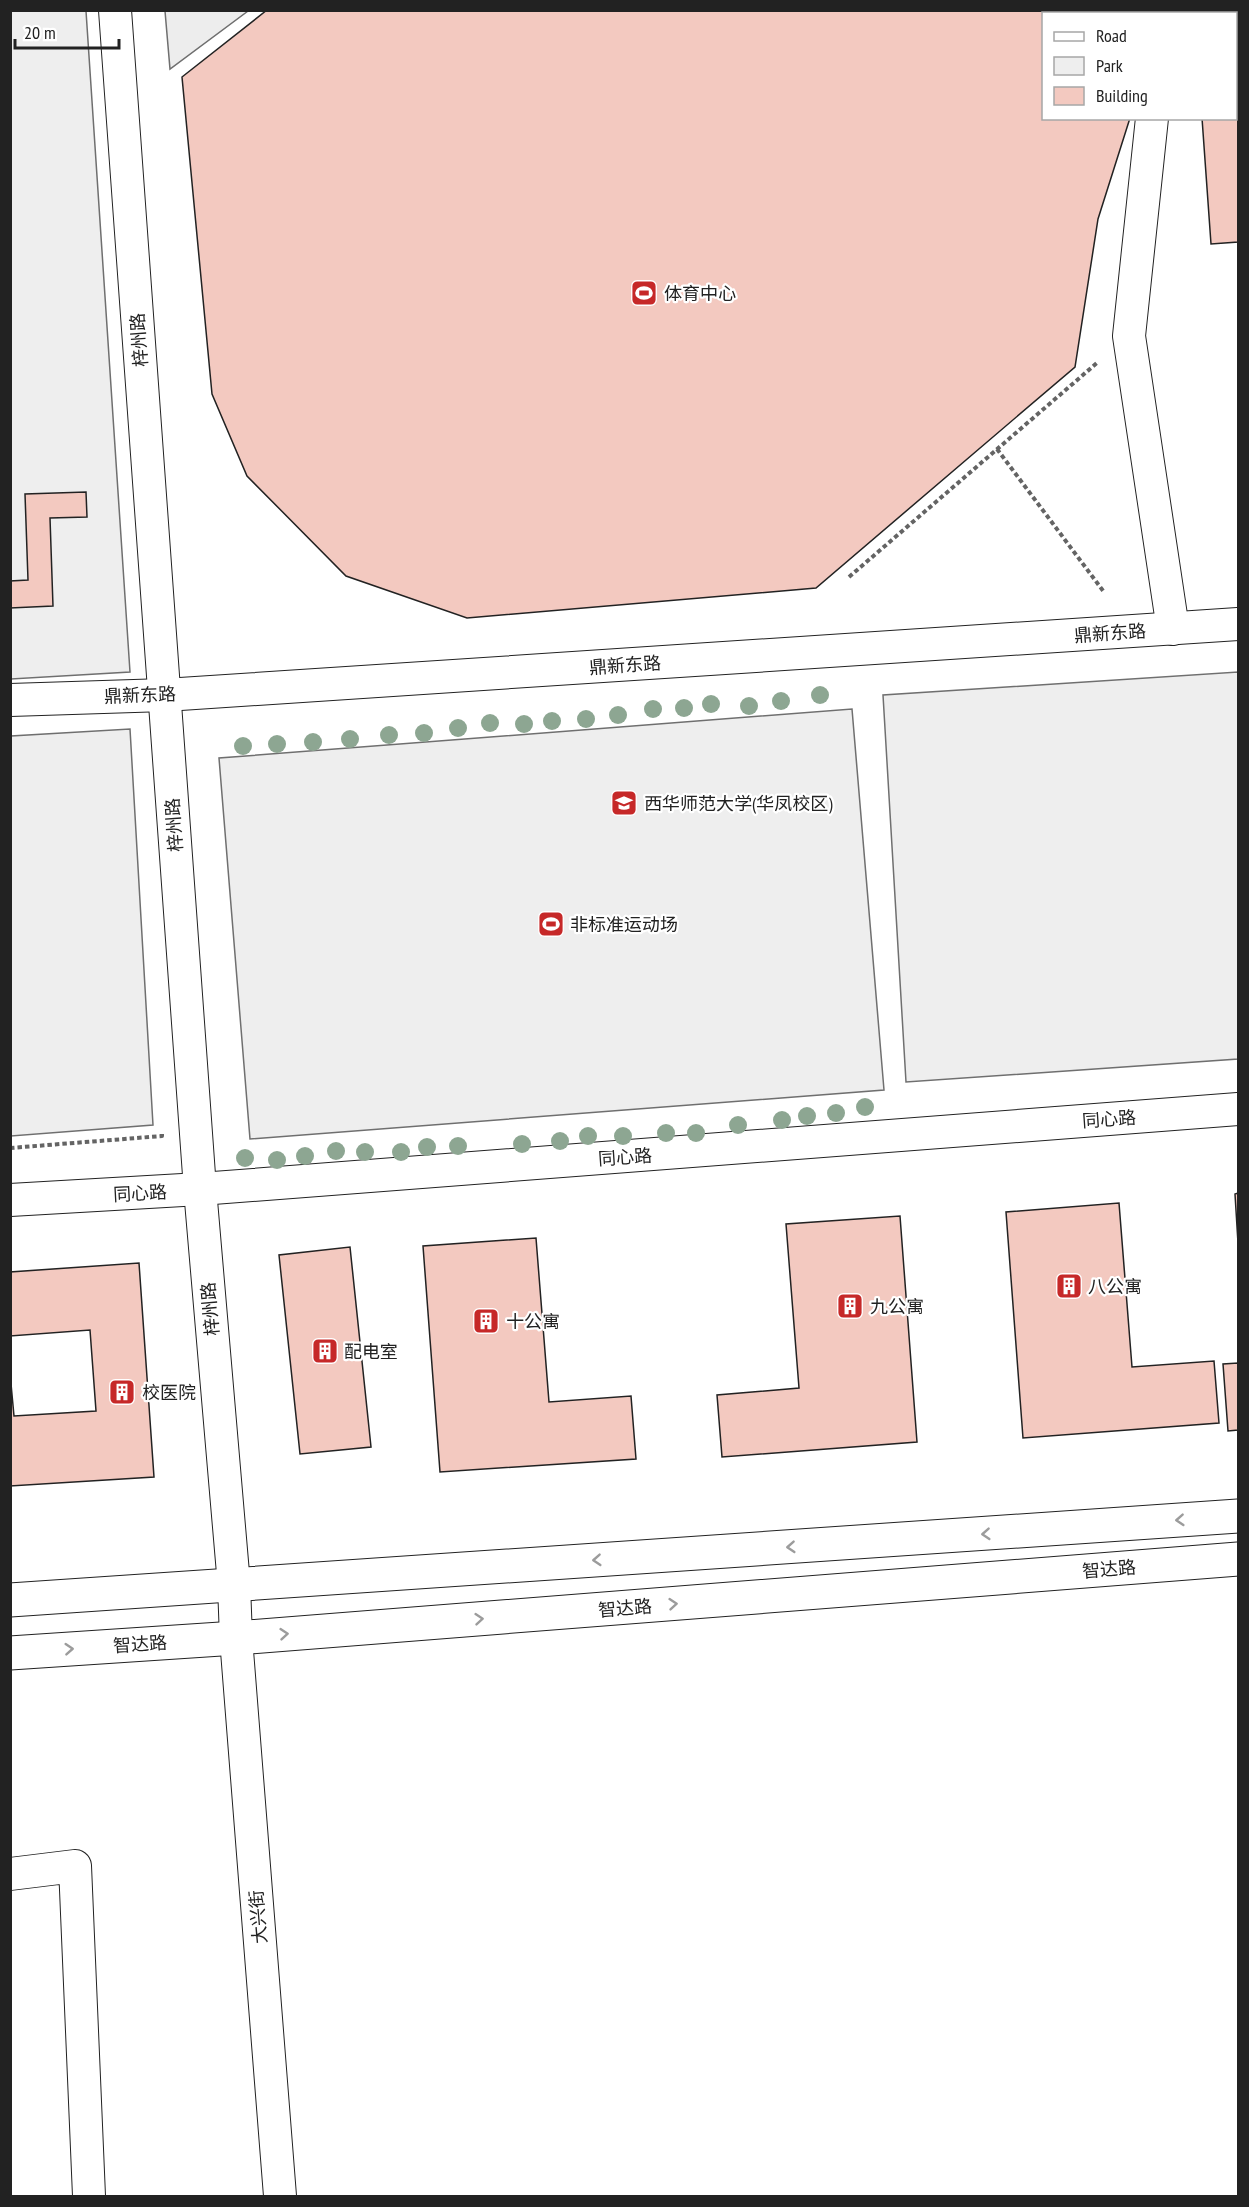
<svg xmlns="http://www.w3.org/2000/svg" width="1249" height="2207" font-family="'PT Sans Narrow','Noto Sans SC',sans-serif">
	<style>
		.green { fill: #eee; stroke: #6f6f6f; stroke-width: 1.5 }
		.parking { fill: #ededed; stroke: #6f6f6f; stroke-width: 1.5 }
		.building { fill: #f3c9c0; stroke: #222; stroke-width: 1.5 }
		.lines { fill: none; stroke-linecap: round; stroke-linejoin: round }
		.street-casing { stroke: #222; stroke-width: 34 }
		.secondary-casing { stroke: #222; stroke-width: 35 }
		.path { stroke: #646464; stroke-width: 4; stroke-dasharray: 4.5 3; stroke-linecap: butt }
		.street { stroke: #fff; stroke-width: 32 }
		.secondary { stroke: #fff; stroke-width: 33 }
		.tree { fill: #8da692 }
		.oneway { stroke: #9c9c9c }
		.labels { text-anchor: middle; dominant-baseline: central; stroke-width: 4.5; stroke-linejoin: round; paint-order: stroke }
		.poi-label { font-size: 18px; fill: #222; stroke: #fff; text-anchor: start }
		.street-label { font-size: 18px; fill: #222; stroke: #fff }
	</style>
	<rect width="100%" height="100%" fill="#fff"/>
	<g class="green">
		<path d="M 11,11 L 86,11 L 130,672 L 11,679 Z"/>
		<path d="M 1238,672 L 1238,1059 L 906,1082 L 883,695 Z"/>
		<path d="M 852,709 L 884,1090 L 250,1139 L 219,758 Z"/>
		<path d="M 130,729 L 153,1125 L 11,1136 L 11,736 Z"/>
	</g>
	<path class="parking" d="M 165,11 L 165,10 L 248,11 L 170,69 Z"/>
	<g class="building">
		<path d="M 267,10 L 1148,10 L 1148,14 L 1044,14 L 1044,118 L 1130,118 L 1098,219 L 1075,367 L 816,588 L 467,618 L 346,576 L 247,476 L 212,394 L 182,77 Z"/>
		<path d="M 1236,66 L 1238,66 L 1238,242 L 1211,244 L 1202,118 L 1236,118 Z"/>
		<path d="M 86,492 L 87,517 L 50,518 L 53,606 L 10,608 L 10,581 L 28,580 L 25,494 Z"/>
		<path d="M 1238,1193 L 1238,1243 L 1235,1194 Z"/>
		<path d="M 1119,1203 L 1132,1367 L 1214,1361 L 1219,1423 L 1023,1438 L 1006,1212 Z"/>
		<path d="M 900,1216 L 917,1442 L 722,1457 L 717,1395 L 799,1388 L 786,1224 Z"/>
		<path d="M 536,1238 L 549,1402 L 631,1396 L 636,1459 L 440,1472 L 423,1246 Z"/>
		<path d="M 350,1247 L 371,1447 L 300,1454 L 279,1255 Z"/>
		<path d="M 139,1263 L 154,1477 L 10,1486 L 10,1373 L 14,1416 L 96,1411 L 90,1330 L 10,1336 L 10,1272 Z"/>
		<path d="M 1238,1363 L 1238,1430 L 1228,1431 L 1223,1364 Z"/>
	</g>
	<g class="lines">
		<defs>
			<g id="street">
				<path d="M 115,10 L 200,1189 L 234,1585 L 236,1638 L 280,2196"/>
				<path d="M 1163,14 L 1163,10"/>
				<path d="M 1152,118 L 1129,336 L 1173,629"/>
				<path d="M 10,700 L 165,695 L 1238,624"/>
				<path d="M 10,1200 L 200,1189 L 1238,1109"/>
				<path d="M 10,1874 L 75,1866 L 89,2196"/>
			</g>
			<g id="secondary">
				<path d="M 10,1600 L 1238,1516"/>
				<path d="M 10,1653 L 236,1638 L 1238,1559"/>
			</g>
		</defs>
		<use href="#street" class="street-casing"/>
		<use href="#secondary" class="secondary-casing"/>
		<g class="path">
			<path d="M 997,449 L 1104,592"/>
			<path d="M 849,577 L 1098,362"/>
			<path d="M 10,1148 L 162,1136 L 162,1133"/>
		</g>
		<use href="#street" class="street"/>
		<use href="#secondary" class="secondary"/>
	</g>
	<g class="tree">
		<circle cx="820" cy="695" r="9"/>
		<circle cx="781" cy="701" r="9"/>
		<circle cx="711" cy="704" r="9"/>
		<circle cx="749" cy="706" r="9"/>
		<circle cx="684" cy="708" r="9"/>
		<circle cx="653" cy="709" r="9"/>
		<circle cx="618" cy="715" r="9"/>
		<circle cx="586" cy="719" r="9"/>
		<circle cx="552" cy="721" r="9"/>
		<circle cx="490" cy="723" r="9"/>
		<circle cx="524" cy="724" r="9"/>
		<circle cx="458" cy="728" r="9"/>
		<circle cx="424" cy="733" r="9"/>
		<circle cx="389" cy="735" r="9"/>
		<circle cx="350" cy="739" r="9"/>
		<circle cx="313" cy="742" r="9"/>
		<circle cx="277" cy="744" r="9"/>
		<circle cx="243" cy="746" r="9"/>
		<circle cx="865" cy="1107" r="9"/>
		<circle cx="836" cy="1113" r="9"/>
		<circle cx="807" cy="1116" r="9"/>
		<circle cx="782" cy="1120" r="9"/>
		<circle cx="738" cy="1125" r="9"/>
		<circle cx="666" cy="1133" r="9"/>
		<circle cx="696" cy="1133" r="9"/>
		<circle cx="588" cy="1136" r="9"/>
		<circle cx="623" cy="1136" r="9"/>
		<circle cx="560" cy="1141" r="9"/>
		<circle cx="522" cy="1144" r="9"/>
		<circle cx="458" cy="1146" r="9"/>
		<circle cx="427" cy="1147" r="9"/>
		<circle cx="336" cy="1151" r="9"/>
		<circle cx="365" cy="1152" r="9"/>
		<circle cx="401" cy="1152" r="9"/>
		<circle cx="305" cy="1156" r="9"/>
		<circle cx="245" cy="1158" r="9"/>
		<circle cx="277" cy="1160" r="9"/>
	</g>
	<defs><path id="oneway-chevron" d="M-2-3.5L2.5 0L-2 3.5" fill="none" stroke-width="1.6" stroke-linecap="round" stroke-linejoin="round" transform="scale(1.5)"/></defs>
	<g class="oneway">
		<use href="#oneway-chevron" transform="translate(1180 1520) rotate(176)"/>
		<use href="#oneway-chevron" transform="translate(986 1534) rotate(176)"/>
		<use href="#oneway-chevron" transform="translate(791 1547) rotate(176)"/>
		<use href="#oneway-chevron" transform="translate(597 1560) rotate(176)"/>
		<use href="#oneway-chevron" transform="translate(673 1604) rotate(-5)"/>
		<use href="#oneway-chevron" transform="translate(479 1619) rotate(-5)"/>
		<use href="#oneway-chevron" transform="translate(284 1634) rotate(-5)"/>
		<use href="#oneway-chevron" transform="translate(69 1649) rotate(-4)"/>
	</g>
	<defs>
		<symbol id="stadium-square" viewBox="-11 -11 22 22"><rect x="-9" y="-9" width="18" height="18" rx="4" fill="#c62828" stroke="#fff"/><path d="M0-5a6.5 5 0 1 0 0 10a6.5 5 0 1 0 0-10ZM-3.5-1.8h7v3.6h-7Z" fill="#fff"/></symbol>
		<symbol id="university-square" viewBox="-11 -11 22 22"><rect x="-9" y="-9" width="18" height="18" rx="4" fill="#c62828" stroke="#fff"/><path d="M0-5L7-2L0 1L-7-2ZM-4 1L0 2.5L4 1V4Q0 6-4 4Z" fill="#fff"/></symbol>
		<symbol id="building-square" viewBox="-11 -11 22 22"><rect x="-9" y="-9" width="18" height="18" rx="4" fill="#c62828" stroke="#fff"/><path d="M-4-6H4V6H1V3H-1V6H-4ZM-2.5-4.3h1.7v1.8h-1.7ZM.8-4.3h1.7v1.8H.8ZM-2.5-1h1.7V.8h-1.7ZM.8-1h1.7V.8H.8Z" fill="#fff"/></symbol>
	</defs>
	<g fill-rule="evenodd">
		<use href="#stadium-square" x="629" y="278" width="30" height="30"/>
		<use href="#university-square" x="609" y="788" width="30" height="30"/>
		<use href="#stadium-square" x="536" y="909" width="30" height="30"/>
		<use href="#building-square" x="1054" y="1271" width="30" height="30"/>
		<use href="#building-square" x="835" y="1291" width="30" height="30"/>
		<use href="#building-square" x="471" y="1306" width="30" height="30"/>
		<use href="#building-square" x="310" y="1336" width="30" height="30"/>
		<use href="#building-square" x="107" y="1377" width="30" height="30"/>
	</g>
	<g class="labels">
		<g class="poi-label">
			<text x="664" y="293">体育中心</text>
			<text x="644" y="803">西华师范大学(华凤校区)</text>
			<text x="570" y="924">非标准运动场</text>
			<text x="1088" y="1286">八公寓</text>
			<text x="870" y="1306">九公寓</text>
			<text x="506" y="1321">十公寓</text>
			<text x="344" y="1351">配电室</text>
			<text x="142" y="1392">校医院</text>
		</g>
		<g class="street-label">
			<text transform="translate(139 340) rotate(-94)">梓州路</text>
			<text transform="translate(1110 633) rotate(-4)">鼎新东路</text>
			<text transform="translate(625 665) rotate(-4)">鼎新东路</text>
			<text transform="translate(140 695) rotate(-2)">鼎新东路</text>
			<text transform="translate(174 825) rotate(-94)">梓州路</text>
			<text transform="translate(1109 1119) rotate(-4)">同心路</text>
			<text transform="translate(625 1157) rotate(-4)">同心路</text>
			<text transform="translate(140 1193) rotate(-3)">同心路</text>
			<text transform="translate(210 1309) rotate(-95)">梓州路</text>
			<text transform="translate(1109 1569) rotate(-5)">智达路</text>
			<text transform="translate(625 1608) rotate(-5)">智达路</text>
			<text transform="translate(140 1644) rotate(-4)">智达路</text>
			<text transform="translate(258 1917) rotate(-95)">大兴街</text>
		</g>
	</g>
	<rect width="1249" height="2207" fill="none" stroke="#222222" stroke-width="24"/>
	<rect x="1042" y="12" width="195" height="108" fill="#ffffff" stroke="#a7a7a7" stroke-width="1.5"/>
	<rect x="1054" y="32" width="30" height="9" fill="#ffffff" stroke="#a7a7a7" stroke-width="1.5"/>
	<text x="1096" y="42" font-size="18" fill="#222222">Road</text>
	<rect x="1054" y="57" width="30" height="18" fill="#eeeeee" stroke="#a7a7a7" stroke-width="1.5"/>
	<text x="1096" y="72" font-size="18" fill="#222222">Park</text>
	<rect x="1054" y="87" width="30" height="18" fill="#f3c9c0" stroke="#a7a7a7" stroke-width="1.5"/>
	<text x="1096" y="102" font-size="18" fill="#222222">Building</text>
	<path d="M15 39v9h104v-9" fill="none" stroke="#222222" stroke-width="3"/>
	<text x="24" y="39" font-size="18" fill="#222222" stroke="#ffffff" stroke-width="4.5" paint-order="stroke">20 m</text>
</svg>
